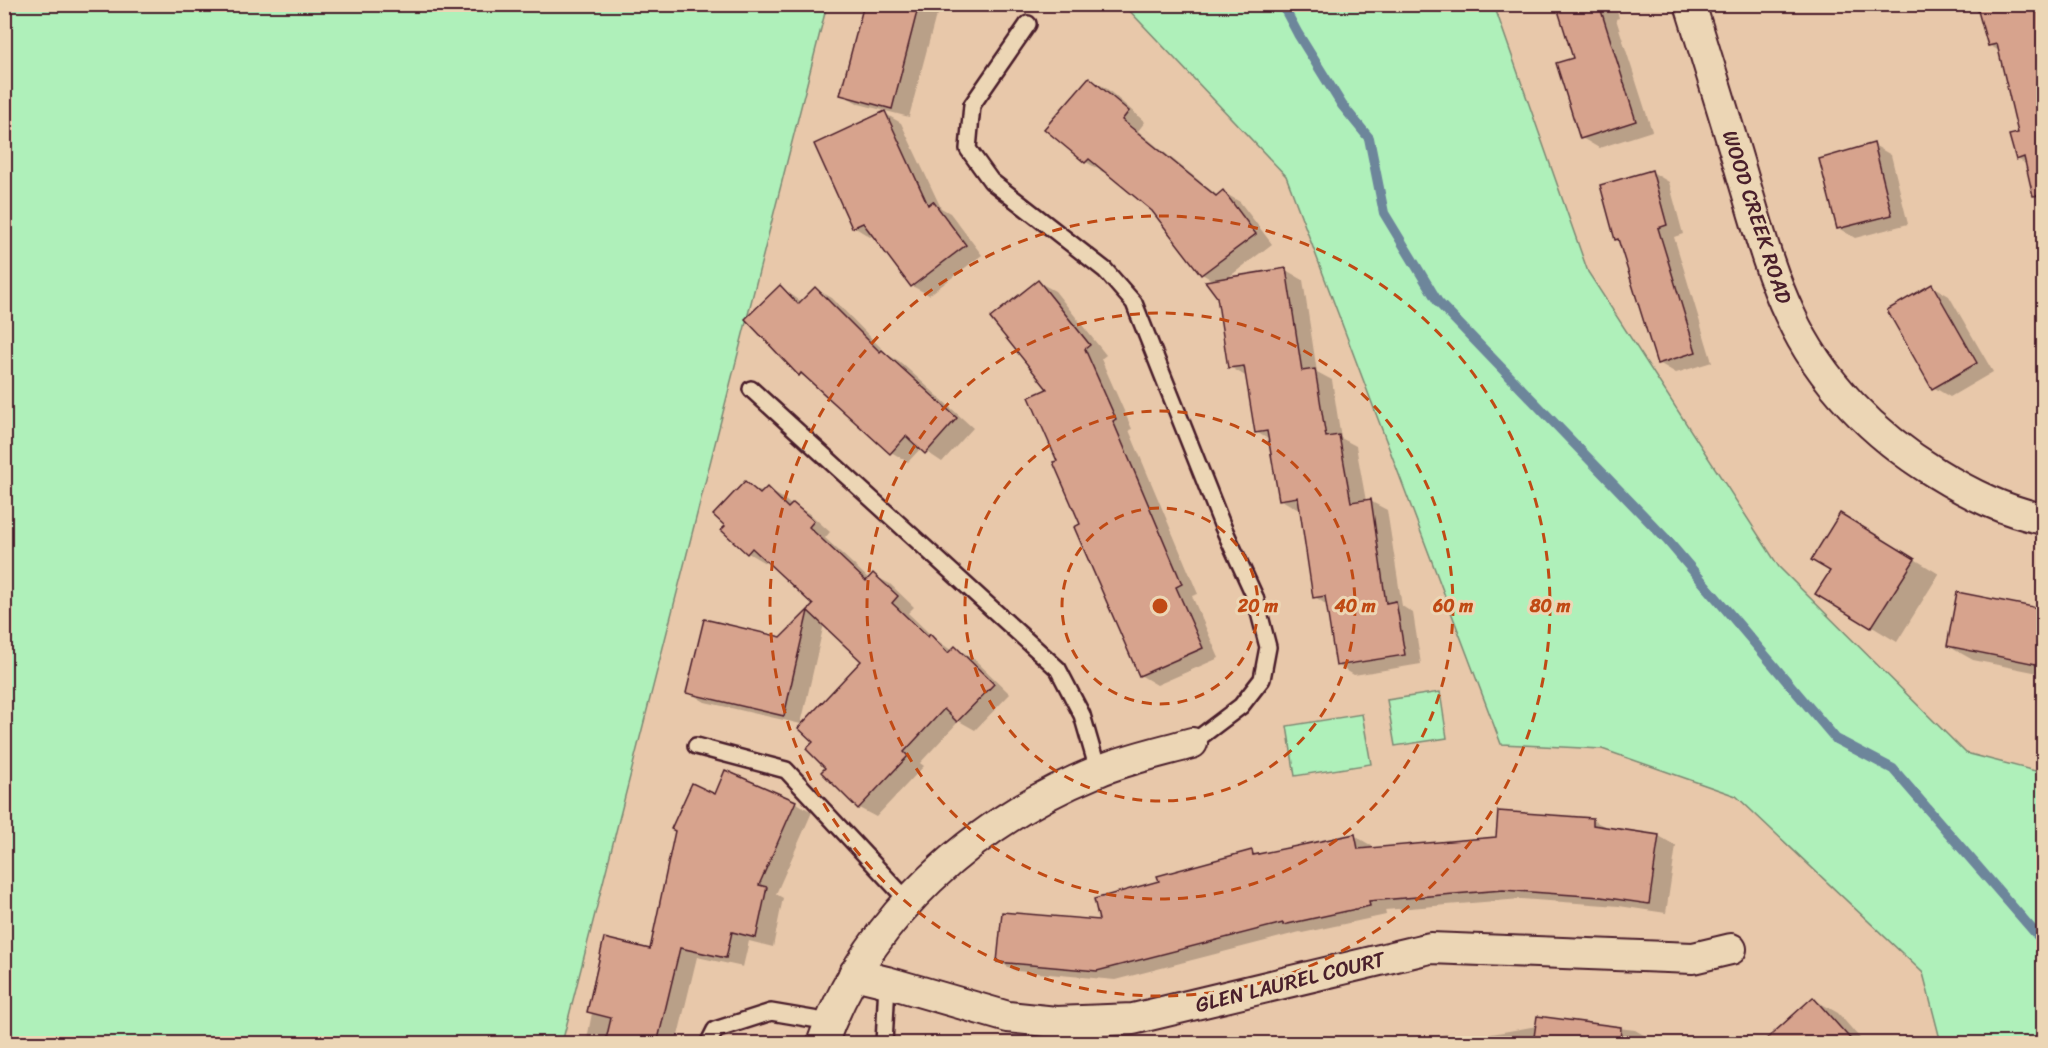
<svg xmlns="http://www.w3.org/2000/svg" width="2048" height="1048" font-family="Sriracha,sans-serif">
	<style>
		.green { fill: #aff0ba; stroke: #7c8872; stroke-width: 1.5 }
		.shadow { fill: #0003 }
		.lines { fill: none; stroke-linecap: round; stroke-linejoin: round }
		.stream { stroke: #6d869b; stroke-width: 10 }
		.building { fill: #d7a38d; stroke: #4a1f2b; stroke-width: 1.5 }
		.lane-casing { stroke: #4a1f2b; stroke-width: 20 }
		.street-casing { stroke: #4a1f2b; stroke-width: 34 }
		.lane { stroke: #ecd6b5; stroke-width: 15 }
		.street { stroke: #ecd6b5; stroke-width: 30 }
		.ring { fill: none; stroke: #c04a14; stroke-width: 3; stroke-dasharray: 10 8 }
		.labels { text-anchor: middle; dominant-baseline: central; stroke-width: 6; stroke-linejoin: round; paint-order: stroke }
		.street-label { font-size: 21px; fill: #4a1f2b; stroke: #ecd6b5 }
		.centre { fill: #c04a14; stroke: #ecd6b5; stroke-width: 3 }
		.ring-label { font-size: 18px; text-anchor: middle; font-weight: bold; fill: #c04a14; stroke: #ecd6b5; stroke-width: 6; stroke-linejoin: round; paint-order: stroke }
	</style>
	<rect width="100%" height="100%" fill="#e8c8aa"/>
	<filter id="ink" filterUnits="userSpaceOnUse"><feTurbulence type="fractalNoise" baseFrequency=".0167" numOctaves="2"/><feDisplacementMap in="SourceGraphic" scale="12" xChannelSelector="R" yChannelSelector="G"/><feConvolveMatrix kernelMatrix="1 2 1 2 8 2 1 2 1" color-interpolation-filters="sRGB"/></filter>
	<g filter="url(#ink)">
		<g class="green">
			<path d="M 5,5 L 827,5 L 562,1043 L 5,1044 Z"/>
			<path d="M 1124,5 L 1494,5 L 1588,272 L 1779,567 L 1966,753 L 2043,773 L 2043,1043 L 1941,1043 L 1923,973 L 1736,796 L 1602,749 L 1501,744 L 1286,176 Z"/>
			<path d="M 1440,692 L 1447,738 L 1395,746 L 1387,700 Z"/>
			<path d="M 1362,714 L 1371,764 L 1295,776 L 1287,726 Z"/>
		</g>
		<g class="shadow">
			<path d="M 865,4 L 946,4 L 935,19 L 909,117 L 859,104 L 842,94 Z"/>
			<path d="M 1558,4 L 1615,4 L 1619,18 L 1616,19 L 1652,131 L 1599,148 L 1582,138 L 1575,59 Z"/>
			<path d="M 1977,4 L 2044,4 L 2044,173 L 2017,159 L 2020,134 L 2001,52 L 1989,45 Z"/>
			<path d="M 1089,79 L 1106,88 L 1145,122 L 1138,131 L 1218,196 L 1223,192 L 1240,202 L 1272,244 L 1225,280 L 1286,270 L 1303,280 L 1317,372 L 1332,380 L 1341,438 L 1356,446 L 1366,501 L 1370,501 L 1387,510 L 1402,606 L 1413,613 L 1421,664 L 1354,675 L 1337,665 L 1327,605 L 1315,597 L 1301,508 L 1297,509 L 1280,499 L 1270,440 L 1256,432 L 1247,377 L 1230,367 L 1218,296 L 1214,281 L 1202,274 L 1153,210 L 1104,170 L 1103,172 L 1086,162 L 1047,129 Z"/>
			<path d="M 884,113 L 901,123 L 941,208 L 950,213 L 982,255 L 929,295 L 912,286 L 874,235 L 870,237 L 854,227 Z"/>
			<path d="M 1874,145 L 1891,155 L 1908,224 L 1855,238 L 1838,228 Z"/>
			<path d="M 1652,172 L 1669,182 L 1683,234 L 1674,237 L 1712,362 L 1676,373 L 1659,363 L 1620,240 L 1616,239 Z"/>
			<path d="M 1038,282 L 1055,291 L 1106,355 L 1101,359 L 1132,429 L 1129,430 L 1198,594 L 1192,596 L 1219,658 L 1157,685 L 1140,675 L 1059,462 Z"/>
			<path d="M 1932,286 L 1949,296 L 1993,372 L 1950,397 L 1933,387 Z"/>
			<path d="M 780,287 L 802,302 L 816,289 L 832,298 L 888,355 L 899,361 L 973,428 L 942,462 L 921,448 L 908,462 L 891,452 L 813,382 L 800,374 L 747,319 Z"/>
			<path d="M 745,483 L 763,493 L 767,489 L 784,499 L 792,506 L 793,505 L 810,514 L 830,532 L 825,538 L 869,579 L 873,575 L 890,584 L 914,607 L 908,613 L 934,638 L 952,651 L 955,648 L 972,657 L 1010,694 L 975,730 L 959,721 L 920,763 L 924,766 L 876,817 L 859,808 L 827,768 L 815,742 L 863,661 L 824,624 L 801,724 L 705,702 L 688,692 L 781,639 L 815,605 L 767,560 L 765,563 L 748,553 L 723,530 Z"/>
			<path d="M 1865,529 L 1939,574 L 1897,642 L 1818,594 Z"/>
			<path d="M 1959,594 L 2044,611 L 2044,674 L 1973,660 L 1948,646 Z"/>
			<path d="M 716,796 L 795,802 L 812,812 L 776,894 L 783,898 L 773,947 L 749,941 L 743,967 L 697,957 L 676,1044 L 586,1044 L 592,1013 L 651,950 Z"/>
			<path d="M 1593,820 L 1609,829 L 1659,836 L 1676,846 L 1666,913 L 1619,906 L 1521,899 L 1385,910 L 1386,915 L 1302,933 L 1300,932 L 1115,980 L 1016,971 L 999,962 L 1101,922 L 1161,883 L 1252,852 L 1258,856 L 1355,836 L 1372,846 L 1373,850 L 1497,838 Z"/>
			<path d="M 1813,999 L 1838,1013 L 1865,1044 L 1763,1044 Z"/>
			<path d="M 1538,1018 L 1635,1030 L 1649,1038 L 1671,1044 L 1394,1044 L 1447,1034 L 1457,1040 L 1537,1026 Z"/>
		</g>
		<g class="lines">
			<g class="stream">
				<path d="M 1282,4 L 1298,34 L 1342,105 L 1369,138 L 1384,213 L 1438,302 L 1667,540 L 1836,739 L 1893,769 L 2044,943"/>
				<path d="M 4,1023 L 7,1044"/>
			</g>
		</g>
		<g class="building">
			<path d="M 864,4 L 919,4 L 892,109 L 840,95 Z"/>
			<path d="M 1556,4 L 1599,4 L 1636,121 L 1580,139 L 1556,63 L 1573,58 Z"/>
			<path d="M 1976,4 L 2043,4 L 2043,195 L 2033,196 L 2024,157 L 2016,160 L 2009,135 L 2018,133 L 1997,44 L 1988,46 Z"/>
			<path d="M 1089,77 L 1129,111 L 1122,120 L 1216,196 L 1223,190 L 1256,234 L 1201,275 L 1152,211 L 1089,159 L 1085,163 L 1044,129 Z"/>
			<path d="M 885,111 L 928,205 L 933,201 L 966,245 L 911,287 L 863,223 L 852,228 L 814,144 Z"/>
			<path d="M 1874,143 L 1892,215 L 1837,229 L 1819,159 Z"/>
			<path d="M 1652,170 L 1667,225 L 1658,228 L 1696,352 L 1657,364 L 1618,239 L 1615,240 L 1600,185 Z"/>
			<path d="M 1286,268 L 1302,371 L 1315,369 L 1326,437 L 1339,435 L 1351,502 L 1371,499 L 1386,603 L 1396,601 L 1405,655 L 1336,666 L 1325,596 L 1313,598 L 1298,497 L 1279,500 L 1267,431 L 1255,433 L 1244,366 L 1228,368 L 1217,297 L 1205,281 Z"/>
			<path d="M 1038,280 L 1090,345 L 1085,349 L 1116,419 L 1113,421 L 1182,584 L 1176,587 L 1203,648 L 1139,676 L 1074,527 L 1080,524 L 1053,462 L 1057,461 L 1029,397 L 1047,389 L 990,318 Z"/>
			<path d="M 1932,284 L 1977,363 L 1932,389 L 1887,310 Z"/>
			<path d="M 780,285 L 798,304 L 815,287 L 880,352 L 882,350 L 957,418 L 925,454 L 906,436 L 890,454 L 801,373 L 799,376 L 745,319 Z"/>
			<path d="M 745,481 L 760,494 L 767,487 L 788,508 L 793,503 L 814,521 L 809,527 L 866,581 L 873,573 L 898,596 L 892,603 L 928,637 L 930,634 L 948,653 L 955,646 L 994,684 L 957,722 L 944,709 L 904,752 L 908,756 L 858,809 L 821,772 L 825,768 L 806,749 L 813,742 L 798,728 L 861,661 L 808,611 L 784,716 L 686,693 L 704,619 L 781,637 L 813,605 L 752,548 L 747,554 L 721,530 L 725,526 L 713,515 Z"/>
			<path d="M 1840,513 L 1915,559 L 1871,628 L 1815,594 L 1830,571 L 1811,560 Z"/>
			<path d="M 1957,592 L 2043,609 L 2043,650 L 2041,665 L 1947,646 Z"/>
			<path d="M 725,770 L 796,801 L 759,885 L 767,887 L 756,938 L 732,932 L 726,958 L 680,948 L 657,1044 L 605,1044 L 611,1018 L 587,1012 L 604,938 L 650,949 L 675,831 L 671,829 L 692,783 L 715,794 Z"/>
			<path d="M 1498,811 L 1593,818 L 1593,825 L 1659,835 L 1649,904 L 1601,897 L 1503,890 L 1369,901 L 1370,906 L 1283,925 L 1283,923 L 1097,971 L 997,962 L 1002,912 L 1099,920 L 1094,899 L 1159,881 L 1157,876 L 1252,850 L 1253,855 L 1355,834 L 1358,849 L 1496,837 Z"/>
			<path d="M 1813,997 L 1855,1044 L 1761,1044 Z"/>
			<path d="M 1537,1016 L 1621,1027 L 1620,1044 L 1533,1044 Z"/>
		</g>
		<g class="lines">
			<defs>
				<g id="lane">
					<path d="M 1028,24 L 972,105 L 968,149 L 991,181 L 1105,270 L 1134,303 L 1223,527 L 1255,597 L 1268,647 L 1262,679 L 1241,706 L 1192,743"/>
					<path d="M 751,389 L 1058,669 L 1082,715 L 1098,770"/>
					<path d="M 696,746 L 786,770 L 908,901"/>
					<path d="M 708,1044 L 715,1030 L 771,1012 L 830,1022"/>
					<path d="M 884,1044 L 887,982"/>
				</g>
				<g id="street">
					<path d="M 1690,4 C 1708,62 1726,120 1743,178 C 1757,224 1769,271 1790,315 C 1820,381 1875,436 1936,473 C 1970,494 2004,511 2044,519"/>
					<path d="M 854,974 L 887,982 L 1008,1017 L 1056,1022 L 1133,1019 L 1430,948 L 1693,958 L 1731,949"/>
					<path d="M 822,1044 C 867,917 974,822 1096,772 C 1126,759 1160,752 1192,743"/>
				</g>
			</defs>
			<use href="#lane" class="lane-casing"/>
			<use href="#street" class="street-casing"/>
			<use href="#lane" class="lane"/>
			<use href="#street" class="street"/>
		</g>
	</g>
	<g class="ring">
		<circle cx="1160" cy="606" r="98"/>
		<circle cx="1160" cy="606" r="195"/>
		<circle cx="1160" cy="606" r="293"/>
		<circle cx="1160" cy="606" r="390"/>
	</g>
	<g class="labels">
		<g class="street-label">
			<text transform="translate(1757 217) rotate(72)">WOOD CREEK ROAD</text>
			<text transform="translate(1290 982) rotate(-14)">GLEN LAUREL COURT</text>
		</g>
	</g>
	<circle cx="1160" cy="606" r="9" class="centre"/>
	<g class="ring-label">
		<text x="1258" y="612">20 m</text>
		<text x="1355" y="612">40 m</text>
		<text x="1453" y="612">60 m</text>
		<text x="1550" y="612">80 m</text>
	</g>
	<rect width="2048" height="1048" fill="none" stroke="#ecd6b5" stroke-width="24"/>
	<rect x="12" y="12" width="2024" height="1024" fill="none" stroke="#4a1f2b" stroke-width="2" filter="url(#ink)"/>
</svg>
